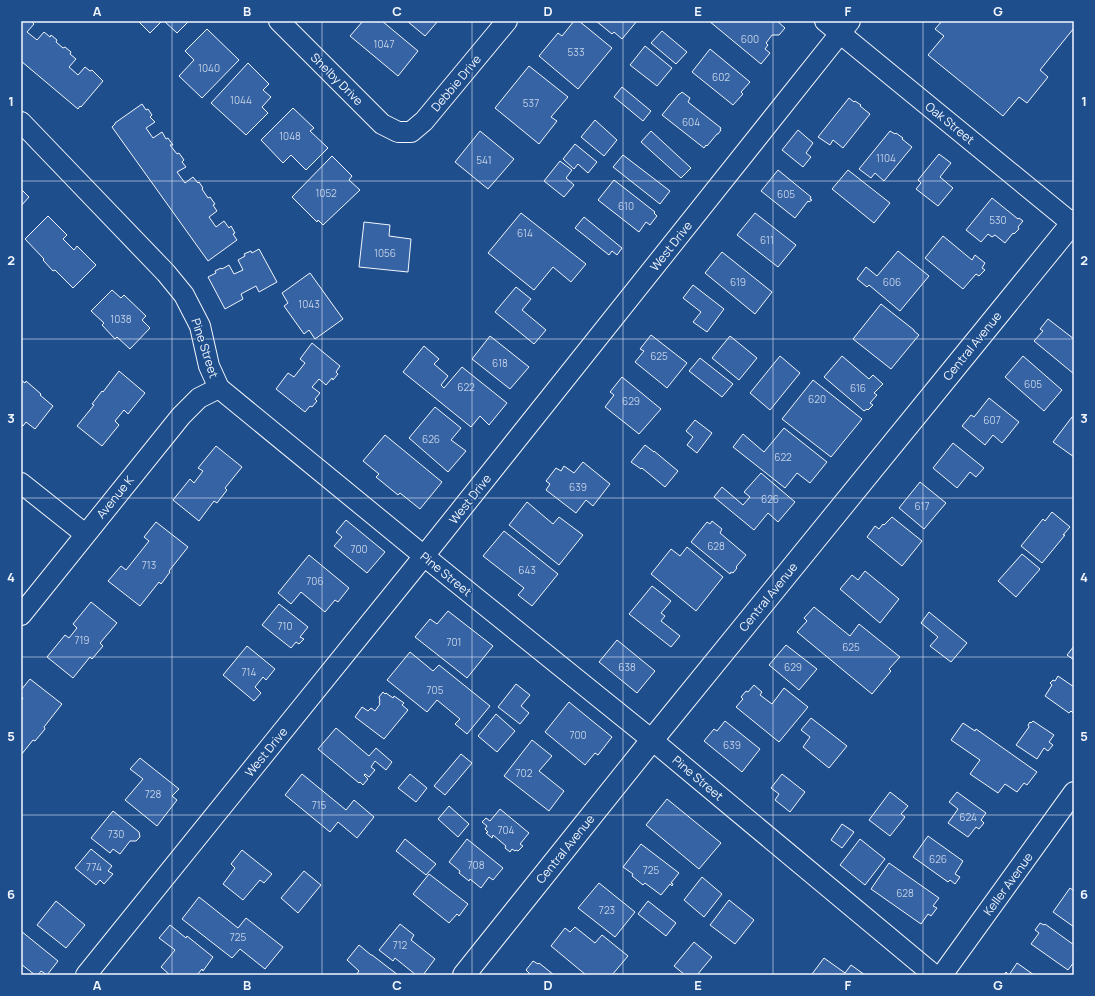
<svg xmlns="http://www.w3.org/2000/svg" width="1095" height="996" font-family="Manrope,sans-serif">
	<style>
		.building { fill: #3563a3; stroke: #f2f6ff }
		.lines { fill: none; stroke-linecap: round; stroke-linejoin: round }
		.street-casing { stroke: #f2f6ff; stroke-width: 22 }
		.secondary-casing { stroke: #f2f6ff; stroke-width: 24 }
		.street { stroke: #1f4e8c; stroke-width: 20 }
		.secondary { stroke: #1f4e8c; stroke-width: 22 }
		.grid { fill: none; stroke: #f2f6ff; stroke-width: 1; stroke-opacity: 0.55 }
		.labels { text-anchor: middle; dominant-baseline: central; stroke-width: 3; stroke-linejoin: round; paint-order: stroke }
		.number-label { font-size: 10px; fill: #c3d1e8 }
		.street-label { font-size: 12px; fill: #f2f6ff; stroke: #1f4e8c }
		.neatline { fill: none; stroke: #f2f6ff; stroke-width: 1.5 }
		.grid-label { font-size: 13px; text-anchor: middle; font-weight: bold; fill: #f2f6ff }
	</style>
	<rect width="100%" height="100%" fill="#1f4e8c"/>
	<g class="building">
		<path d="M 21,21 L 31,21 L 34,24 L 27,32 L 37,40 L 44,32 L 50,37 L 51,35 L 57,40 L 56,42 L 63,48 L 65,47 L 71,52 L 70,54 L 76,59 L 69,67 L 78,75 L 85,67 L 90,71 L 92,70 L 103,81 L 81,107 L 80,106 L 78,109 L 21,61 Z"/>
		<path d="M 138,21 L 162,21 L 150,33 Z"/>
		<path d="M 164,21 L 189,21 L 177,33 Z"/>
		<path d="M 363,21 L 382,21 L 418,51 L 398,76 L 350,36 Z"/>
		<path d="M 407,21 L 438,21 L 425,36 Z"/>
		<path d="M 574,21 L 579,21 L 612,48 L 578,89 L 539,56 L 558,33 L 562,36 Z"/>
		<path d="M 596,21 L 637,21 L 622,39 L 614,32 L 612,34 Z"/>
		<path d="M 709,21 L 777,21 L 785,28 L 779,35 L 772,35 L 766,43 L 768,45 L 765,49 L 770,53 L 761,64 Z"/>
		<path d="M 942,21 L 1074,21 L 1074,28 L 1040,70 L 1048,77 L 1027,103 L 1019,97 L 1003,116 L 928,55 L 944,36 L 935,29 Z"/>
		<path d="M 207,29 L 239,60 L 202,98 L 179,76 L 194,60 L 185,51 Z"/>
		<path d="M 662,31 L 687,52 L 676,64 L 651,43 Z"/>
		<path d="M 645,46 L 672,68 L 657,86 L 630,65 Z"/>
		<path d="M 710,49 L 750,82 L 741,92 L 743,94 L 733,105 L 692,72 Z"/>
		<path d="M 248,63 L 269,84 L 263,90 L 271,97 L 262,107 L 268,113 L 246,135 L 211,103 Z"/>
		<path d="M 529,66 L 568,97 L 551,117 L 557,121 L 539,144 L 495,108 Z"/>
		<path d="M 622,87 L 651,111 L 643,121 L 614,97 Z"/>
		<path d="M 682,92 L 690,98 L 688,102 L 721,128 L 720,130 L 721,130 L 718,134 L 717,134 L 707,146 L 706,145 L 704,148 L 662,115 L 679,94 L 680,94 Z"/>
		<path d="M 849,98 L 854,102 L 855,101 L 861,105 L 860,106 L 870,114 L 843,148 L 833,140 L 830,145 L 818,137 Z"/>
		<path d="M 142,104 L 146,110 L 148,109 L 152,115 L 150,117 L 155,122 L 146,128 L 153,138 L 162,132 L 166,139 L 168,138 L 173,145 L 170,145 L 177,154 L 179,153 L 184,160 L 182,162 L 186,167 L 177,172 L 185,183 L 193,177 L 198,183 L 199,182 L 203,188 L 202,189 L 208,198 L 210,197 L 215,204 L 213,205 L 217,211 L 209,217 L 216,227 L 224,221 L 229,228 L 231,226 L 235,233 L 233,234 L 237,240 L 208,261 L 112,127 L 115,124 L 115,123 Z"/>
		<path d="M 293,108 L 314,128 L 310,131 L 328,148 L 306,170 L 291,155 L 283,163 L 261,140 Z"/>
		<path d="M 595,120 L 617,140 L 604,156 L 581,137 Z"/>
		<path d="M 798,130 L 813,143 L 806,153 L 811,157 L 803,167 L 782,150 Z"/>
		<path d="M 480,131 L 514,159 L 488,189 L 455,162 Z"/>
		<path d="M 651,131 L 691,168 L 681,178 L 641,142 Z"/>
		<path d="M 890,131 L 895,134 L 896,133 L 903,138 L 902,139 L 912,147 L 884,181 L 875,173 L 871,178 L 859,169 Z"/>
		<path d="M 575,144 L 597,162 L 588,173 L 578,164 L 574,169 L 563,159 Z"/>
		<path d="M 939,154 L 951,163 L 940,177 L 953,188 L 938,206 L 916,189 L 921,183 L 918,180 Z"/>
		<path d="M 623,155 L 670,191 L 660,204 L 613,167 Z"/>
		<path d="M 332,156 L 352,176 L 349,180 L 360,190 L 323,225 L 318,220 L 317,222 L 292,197 Z"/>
		<path d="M 560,161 L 572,170 L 566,178 L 574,185 L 564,197 L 544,181 Z"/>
		<path d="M 778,170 L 811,197 L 810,199 L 812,200 L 809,202 L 808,201 L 795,218 L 761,191 Z"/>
		<path d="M 848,170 L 890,203 L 874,223 L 832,189 Z"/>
		<path d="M 614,180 L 655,212 L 654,213 L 657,216 L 650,225 L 646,222 L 639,232 L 598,200 Z"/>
		<path d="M 21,189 L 29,197 L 21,206 Z"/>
		<path d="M 992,198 L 1018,219 L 1019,218 L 1023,221 L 1018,227 L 1019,229 L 1014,234 L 1013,233 L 1005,243 L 995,235 L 992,237 L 988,234 L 981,242 L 966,230 Z"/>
		<path d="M 521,213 L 586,264 L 571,282 L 553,267 L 534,290 L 488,253 Z"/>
		<path d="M 755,213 L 796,245 L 778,267 L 737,235 Z"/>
		<path d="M 48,216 L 67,235 L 63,239 L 74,250 L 77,246 L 96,265 L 73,288 L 55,270 L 53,271 L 43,260 L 44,259 L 25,239 Z"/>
		<path d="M 584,217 L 622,248 L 617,255 L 612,251 L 609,255 L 575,228 Z"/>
		<path d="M 364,222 L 390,225 L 389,236 L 411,239 L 408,272 L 359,267 Z"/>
		<path d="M 943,236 L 972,260 L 975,255 L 985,263 L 982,268 L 985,270 L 979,276 L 976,274 L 963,289 L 925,258 Z"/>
		<path d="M 259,249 L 277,282 L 259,292 L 256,286 L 241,294 L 243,299 L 225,309 L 208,277 L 216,273 L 215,271 L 221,268 L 222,269 L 229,265 L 234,274 L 243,270 L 238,260 L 245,256 L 244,254 L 251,251 L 252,253 Z"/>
		<path d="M 898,251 L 929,276 L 900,311 L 869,285 L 867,287 L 857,279 L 866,267 L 877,276 Z"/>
		<path d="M 722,252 L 772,292 L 755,314 L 705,273 Z"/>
		<path d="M 310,273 L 343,319 L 315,339 L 309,330 L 304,334 L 284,306 L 288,303 L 282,293 Z"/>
		<path d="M 693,285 L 724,309 L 707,332 L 693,322 L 701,312 L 683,298 Z"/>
		<path d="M 516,287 L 531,299 L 522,310 L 546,330 L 534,344 L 495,312 Z"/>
		<path d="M 112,290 L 121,298 L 124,295 L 146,316 L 142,320 L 150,328 L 130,349 L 117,337 L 115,339 L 102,325 L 104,323 L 91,311 Z"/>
		<path d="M 881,304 L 914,330 L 914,331 L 919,335 L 891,369 L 853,339 Z"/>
		<path d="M 1048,319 L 1074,339 L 1074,374 L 1034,341 L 1043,331 L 1040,329 Z"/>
		<path d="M 651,335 L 687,363 L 667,388 L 635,362 L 644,351 L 640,349 Z"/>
		<path d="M 490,336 L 529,367 L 510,389 L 472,359 Z"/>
		<path d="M 730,336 L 757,358 L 739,380 L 712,358 Z"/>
		<path d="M 312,343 L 340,366 L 336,372 L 338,374 L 333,380 L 332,378 L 326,385 L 319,379 L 312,387 L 320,393 L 315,399 L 317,401 L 312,407 L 310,406 L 305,412 L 276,389 L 288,373 L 294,377 L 305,363 L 300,359 Z"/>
		<path d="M 424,346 L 439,359 L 434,364 L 448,376 L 441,385 L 444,388 L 462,367 L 507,403 L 489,425 L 480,416 L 471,427 L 403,372 Z"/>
		<path d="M 780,356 L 800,373 L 770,410 L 750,393 Z"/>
		<path d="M 842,356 L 869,379 L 873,375 L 883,384 L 874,393 L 877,395 L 870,403 L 873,405 L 868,410 L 867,409 L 864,411 L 824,377 Z"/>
		<path d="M 1023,356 L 1062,390 L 1044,411 L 1005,377 Z"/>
		<path d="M 700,358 L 733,384 L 722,397 L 689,371 Z"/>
		<path d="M 119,371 L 145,393 L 128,414 L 124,410 L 115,421 L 119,425 L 102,446 L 77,426 L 94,405 L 92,404 L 102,391 L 103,392 Z"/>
		<path d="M 622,377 L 661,409 L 639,434 L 605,407 L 614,395 L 610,392 Z"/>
		<path d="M 21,380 L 25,383 L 26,381 L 41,394 L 40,395 L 53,406 L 35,429 L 26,422 L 23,426 L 21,424 Z"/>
		<path d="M 813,380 L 862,419 L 831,457 L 782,419 Z"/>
		<path d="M 989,398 L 1019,422 L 1002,443 L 993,435 L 985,445 L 962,426 L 971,415 L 974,417 Z"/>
		<path d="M 435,407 L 461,428 L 451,440 L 466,451 L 448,472 L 409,438 Z"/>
		<path d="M 1072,417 L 1074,418 L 1074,457 L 1053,442 Z"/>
		<path d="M 695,420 L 712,433 L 697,453 L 687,445 L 693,437 L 686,431 Z"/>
		<path d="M 784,428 L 827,462 L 810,483 L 797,473 L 785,488 L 733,447 L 743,434 L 764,452 Z"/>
		<path d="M 385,435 L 442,482 L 420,509 L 400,493 L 398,495 L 376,477 L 379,474 L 363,461 Z"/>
		<path d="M 953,443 L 984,468 L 976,477 L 970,472 L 957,488 L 933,468 Z"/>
		<path d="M 645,445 L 654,452 L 654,451 L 678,471 L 665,487 L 642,468 L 641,469 L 631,462 Z"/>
		<path d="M 216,446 L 242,467 L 225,488 L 227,490 L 217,503 L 214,501 L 199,521 L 173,500 L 190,479 L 194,483 L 203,471 L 198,468 Z"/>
		<path d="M 583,462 L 610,484 L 593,506 L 586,500 L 576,513 L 546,490 L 550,484 L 546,481 L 556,468 L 561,471 L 564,466 L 574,473 Z"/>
		<path d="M 761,473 L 795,502 L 778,522 L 768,513 L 754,530 L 714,497 L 722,487 L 743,505 L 750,497 L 744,492 Z"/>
		<path d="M 920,482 L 946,503 L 924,529 L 899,508 Z"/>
		<path d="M 527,502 L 553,524 L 559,517 L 583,535 L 559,565 L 509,525 Z"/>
		<path d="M 1052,512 L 1070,527 L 1063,535 L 1065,535 L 1042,563 L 1021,546 L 1043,519 L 1045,521 Z"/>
		<path d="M 892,517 L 922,541 L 902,566 L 867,537 L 875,526 L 879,529 L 883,524 L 884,525 Z"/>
		<path d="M 346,520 L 385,552 L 367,573 L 334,546 L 342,537 L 336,532 Z"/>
		<path d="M 712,521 L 722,529 L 720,533 L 746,555 L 736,567 L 737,568 L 733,573 L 731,572 L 730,574 L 691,542 L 707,522 L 710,524 Z"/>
		<path d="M 156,522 L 188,547 L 169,571 L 170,572 L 161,584 L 159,582 L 140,606 L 108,581 L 121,566 L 126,570 L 149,541 L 144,537 Z"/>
		<path d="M 504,531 L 558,574 L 532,606 L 518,595 L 524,588 L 483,556 Z"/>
		<path d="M 687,547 L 723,577 L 696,611 L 651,574 L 671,549 L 680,556 Z"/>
		<path d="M 1022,554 L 1040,569 L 1016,597 L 998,581 Z"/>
		<path d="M 309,555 L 349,588 L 338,602 L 335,600 L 325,612 L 301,592 L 291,604 L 278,593 Z"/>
		<path d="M 865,571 L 899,599 L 880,623 L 840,589 L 852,575 L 858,580 Z"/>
		<path d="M 652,586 L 671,601 L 661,613 L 665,616 L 661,621 L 680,636 L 671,647 L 629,614 Z"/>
		<path d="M 91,602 L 117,623 L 100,643 L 103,646 L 92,659 L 90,657 L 73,678 L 47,657 L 65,635 L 69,638 L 77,628 L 73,624 Z"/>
		<path d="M 279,604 L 308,627 L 300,637 L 304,639 L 299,644 L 296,642 L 291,648 L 262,625 Z"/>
		<path d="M 814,607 L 850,636 L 859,624 L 900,657 L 889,669 L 891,671 L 872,694 L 797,632 L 807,621 L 804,618 Z"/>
		<path d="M 448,611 L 493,646 L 467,678 L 415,637 L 430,619 L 437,624 Z"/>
		<path d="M 929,612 L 967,643 L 951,662 L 930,646 L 938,637 L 921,623 Z"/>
		<path d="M 617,640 L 655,671 L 637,693 L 599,662 Z"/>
		<path d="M 786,645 L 817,669 L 799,690 L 769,665 Z"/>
		<path d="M 247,646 L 275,669 L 266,680 L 263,677 L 255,687 L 261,693 L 254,701 L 223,675 Z"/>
		<path d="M 1074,646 L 1074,660 L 1067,655 Z"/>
		<path d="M 410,652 L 433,671 L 439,665 L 490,706 L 467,734 L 455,724 L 460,719 L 437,700 L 427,712 L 387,680 Z"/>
		<path d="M 1058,676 L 1074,687 L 1074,714 L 1071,711 L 1069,713 L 1045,696 L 1052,685 L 1050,683 L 1053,680 L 1055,681 Z"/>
		<path d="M 30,679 L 62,704 L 44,727 L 45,729 L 35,741 L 33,740 L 21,755 L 21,701 L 23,698 L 21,696 L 21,690 Z"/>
		<path d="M 516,684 L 530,695 L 521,706 L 529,713 L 520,724 L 498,707 Z"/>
		<path d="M 754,685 L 762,692 L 760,695 L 772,704 L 784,688 L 808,707 L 779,742 L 736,707 L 743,699 L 741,697 L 746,691 L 748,692 Z"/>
		<path d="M 383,692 L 385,694 L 386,693 L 393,698 L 394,696 L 404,703 L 402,705 L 408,710 L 384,739 L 355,717 L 362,707 L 368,711 L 371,708 L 375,711 L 380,704 L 379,702 L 380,701 L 379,697 Z"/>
		<path d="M 569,702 L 612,737 L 598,755 L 595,753 L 585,765 L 545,732 Z"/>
		<path d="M 496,714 L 515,731 L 497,752 L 478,736 Z"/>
		<path d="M 811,718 L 847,746 L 829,768 L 803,747 L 810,737 L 801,730 Z"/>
		<path d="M 725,721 L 760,749 L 742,772 L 704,741 L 714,729 L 717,731 Z"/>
		<path d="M 1033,721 L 1054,735 L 1049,742 L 1053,745 L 1048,751 L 1044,748 L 1037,759 L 1016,745 L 1029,727 L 1028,725 L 1030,722 L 1031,723 Z"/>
		<path d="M 963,723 L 975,731 L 976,729 L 1037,772 L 1027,785 L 1024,783 L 1017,792 L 1005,784 L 998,793 L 970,774 L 980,760 L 951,740 Z"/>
		<path d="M 336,728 L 369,756 L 376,748 L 392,762 L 386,770 L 375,761 L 371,767 L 375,770 L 369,777 L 365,774 L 364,775 L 368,779 L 363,785 L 360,782 L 359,783 L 318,749 Z"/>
		<path d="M 532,740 L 552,756 L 539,771 L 564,791 L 549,811 L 504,776 Z"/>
		<path d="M 461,754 L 472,763 L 445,795 L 434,786 Z"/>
		<path d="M 140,758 L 179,789 L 172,796 L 177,800 L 157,826 L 125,800 L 143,779 L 130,769 Z"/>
		<path d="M 302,774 L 346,810 L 354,800 L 374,817 L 357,838 L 338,822 L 330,832 L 285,795 Z"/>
		<path d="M 410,774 L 427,788 L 416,802 L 398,788 Z"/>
		<path d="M 782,774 L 805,792 L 790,812 L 775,800 L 779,794 L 771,788 Z"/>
		<path d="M 890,792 L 908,806 L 901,814 L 905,817 L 890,836 L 869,820 Z"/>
		<path d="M 957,792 L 986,813 L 981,820 L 984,823 L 979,829 L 976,827 L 968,837 L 948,823 L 958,809 L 949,802 Z"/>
		<path d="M 667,799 L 721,843 L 699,869 L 646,825 Z"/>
		<path d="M 449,806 L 469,824 L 458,837 L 438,819 Z"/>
		<path d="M 500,809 L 529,833 L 520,844 L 523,846 L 518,851 L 516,850 L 515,851 L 512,849 L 510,852 L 505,848 L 506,846 L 493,835 L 492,838 L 486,833 L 488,832 L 485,829 L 487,826 L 482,822 L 486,818 L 490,821 Z"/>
		<path d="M 113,811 L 139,832 L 140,837 L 136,841 L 130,841 L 120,854 L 113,849 L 110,853 L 91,838 Z"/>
		<path d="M 842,824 L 854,832 L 842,848 L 831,840 Z"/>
		<path d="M 928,836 L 963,861 L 955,874 L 960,877 L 955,884 L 950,880 L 948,882 L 913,857 Z"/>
		<path d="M 405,839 L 436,864 L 426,875 L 396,851 Z"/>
		<path d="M 467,839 L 503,868 L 493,880 L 489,877 L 481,888 L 470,879 L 469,881 L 459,873 L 460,871 L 449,862 Z"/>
		<path d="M 860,839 L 885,859 L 865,885 L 840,865 Z"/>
		<path d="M 641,844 L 679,873 L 671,883 L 673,884 L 672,886 L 670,884 L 661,895 L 645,883 L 643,885 L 632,876 L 633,874 L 623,867 Z"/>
		<path d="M 91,849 L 112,866 L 108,871 L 113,874 L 104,884 L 100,880 L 96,885 L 75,868 Z"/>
		<path d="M 242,850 L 272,874 L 264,883 L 260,880 L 243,900 L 223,884 L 235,868 L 231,864 Z"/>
		<path d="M 889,863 L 939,898 L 933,906 L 937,908 L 931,916 L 928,914 L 921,924 L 871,889 Z"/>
		<path d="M 304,871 L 321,885 L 298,913 L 281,898 Z"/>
		<path d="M 429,874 L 468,904 L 459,916 L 457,914 L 449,923 L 413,894 Z"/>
		<path d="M 702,877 L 722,894 L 704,917 L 684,900 Z"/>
		<path d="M 599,883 L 635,912 L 615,937 L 578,908 Z"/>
		<path d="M 1070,888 L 1074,891 L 1074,927 L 1053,912 Z"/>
		<path d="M 199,897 L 238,928 L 246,918 L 283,947 L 265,969 L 240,949 L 232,958 L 182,919 Z"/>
		<path d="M 729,900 L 754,920 L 735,944 L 710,925 Z"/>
		<path d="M 56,901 L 85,925 L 66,948 L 37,925 Z"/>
		<path d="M 648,901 L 676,923 L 666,936 L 638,914 Z"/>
		<path d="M 1040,923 L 1044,925 L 1045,924 L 1074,945 L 1074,962 L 1068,970 L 1031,944 L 1039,933 L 1035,930 Z"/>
		<path d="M 400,924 L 414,935 L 411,940 L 435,959 L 423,975 L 416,975 L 395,958 L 393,961 L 379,950 Z"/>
		<path d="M 170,925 L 186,938 L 187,936 L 213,957 L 203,971 L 202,969 L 197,975 L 170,975 L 161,967 L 175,950 L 159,938 Z"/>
		<path d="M 575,927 L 595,943 L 602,935 L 628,956 L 612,975 L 586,975 L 551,946 L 565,928 L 570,932 Z"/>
		<path d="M 21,931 L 58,961 L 47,975 L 41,971 L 38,975 L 35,975 L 21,964 Z"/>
		<path d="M 694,942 L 712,957 L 697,975 L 685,975 L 674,966 Z"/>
		<path d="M 359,945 L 371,955 L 372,955 L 398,975 L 356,975 L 359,971 L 347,960 Z"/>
		<path d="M 824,958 L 845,973 L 851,965 L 865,975 L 813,975 L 812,974 Z"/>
		<path d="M 533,961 L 538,964 L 539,963 L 554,975 L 531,975 L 526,970 Z"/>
		<path d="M 1017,963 L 1034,975 L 1004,975 L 1006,972 L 1009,975 Z"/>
	</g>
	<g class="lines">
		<defs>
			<g id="street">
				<path d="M 279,21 L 382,124 L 398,132 L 411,132 L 424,121 L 507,21"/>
				<path d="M 825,21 L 1074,225"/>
				<path d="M 21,122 L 166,273 L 184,295 L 200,326 L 209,366 L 219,388 L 424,556 L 652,740 L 934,975"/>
				<path d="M 21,483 L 85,534"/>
				<path d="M 21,615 L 181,416 L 199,398 L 219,388"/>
				<path d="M 86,975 L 424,556 L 850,21"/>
				<path d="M 942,975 L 1074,792"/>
			</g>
			<path id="secondary" d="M 464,975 L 652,740 L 1074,221"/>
		</defs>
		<use href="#street" class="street-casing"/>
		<use href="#secondary" class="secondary-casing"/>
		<use href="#street" class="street"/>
		<use href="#secondary" class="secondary"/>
	</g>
	<path class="grid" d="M 172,21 L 172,975M 322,21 L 322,975M 472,21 L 472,975M 623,21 L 623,975M 773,21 L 773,975M 923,21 L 923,975M 21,181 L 1074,181M 21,339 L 1074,339M 21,498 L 1074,498M 21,657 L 1074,657M 21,815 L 1074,815"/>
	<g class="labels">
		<g class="number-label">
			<text x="750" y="39">600</text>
			<text x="384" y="44">1047</text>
			<text x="576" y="52">533</text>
			<text x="209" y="68">1040</text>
			<text x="721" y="77">602</text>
			<text x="241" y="100">1044</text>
			<text x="531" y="103">537</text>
			<text x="691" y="122">604</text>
			<text x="290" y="136">1048</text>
			<text x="886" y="158">1104</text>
			<text x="484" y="160">541</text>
			<text x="326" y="193">1052</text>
			<text x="786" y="194">605</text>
			<text x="626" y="206">610</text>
			<text x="998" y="220">530</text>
			<text x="525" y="233">614</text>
			<text x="767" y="240">611</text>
			<text x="385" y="253">1056</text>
			<text x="738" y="282">619</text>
			<text x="892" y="282">606</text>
			<text x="309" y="304">1043</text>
			<text x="121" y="319">1038</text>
			<text x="659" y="356">625</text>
			<text x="500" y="363">618</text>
			<text x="1033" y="384">605</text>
			<text x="466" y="387">622</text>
			<text x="858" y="388">616</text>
			<text x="817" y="399">620</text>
			<text x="631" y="401">629</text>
			<text x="992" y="420">607</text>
			<text x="431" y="439">626</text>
			<text x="783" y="457">622</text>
			<text x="578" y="487">639</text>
			<text x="770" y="499">626</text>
			<text x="922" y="506">617</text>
			<text x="716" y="546">628</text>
			<text x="359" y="549">700</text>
			<text x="149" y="565">713</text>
			<text x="527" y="570">643</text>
			<text x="315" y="581">706</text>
			<text x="285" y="626">710</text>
			<text x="82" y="640">719</text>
			<text x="454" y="642">701</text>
			<text x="851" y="647">625</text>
			<text x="627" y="667">638</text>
			<text x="793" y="667">629</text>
			<text x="249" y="672">714</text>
			<text x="435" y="690">705</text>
			<text x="578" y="735">700</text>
			<text x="732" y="745">639</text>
			<text x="524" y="773">702</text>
			<text x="153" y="794">728</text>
			<text x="319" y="805">715</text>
			<text x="968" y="817">624</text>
			<text x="506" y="830">704</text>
			<text x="116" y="834">730</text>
			<text x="938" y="859">626</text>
			<text x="476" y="865">708</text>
			<text x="94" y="867">774</text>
			<text x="651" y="870">725</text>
			<text x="905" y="893">628</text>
			<text x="607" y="910">723</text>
			<text x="238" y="937">725</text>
			<text x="400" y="945">712</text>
		</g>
		<g class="street-label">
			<text transform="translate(337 79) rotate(45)">Shelby Drive</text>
			<text transform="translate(456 83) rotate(-50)">Debbie Drive</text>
			<text transform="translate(950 123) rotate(39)">Oak Street</text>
			<text transform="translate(671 246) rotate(-52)">West Drive</text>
			<text transform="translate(972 346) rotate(-51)">Central Avenue</text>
			<text transform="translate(205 348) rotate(72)">Pine Street</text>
			<text transform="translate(115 497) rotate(-51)">Avenue K</text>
			<text transform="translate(470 499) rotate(-52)">West Drive</text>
			<text transform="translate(446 574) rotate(39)">Pine Street</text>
			<text transform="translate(768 597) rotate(-51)">Central Avenue</text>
			<text transform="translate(266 752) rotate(-51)">West Drive</text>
			<text transform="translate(698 778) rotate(40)">Pine Street</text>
			<text transform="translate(565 849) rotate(-51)">Central Avenue</text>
			<text transform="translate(1008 884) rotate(-54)">Keller Avenue</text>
		</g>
	</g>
	<rect width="1095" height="996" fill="none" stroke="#1f4e8c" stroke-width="44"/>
	<rect x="22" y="22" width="1051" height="952" class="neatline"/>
	<g class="grid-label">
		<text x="97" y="16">A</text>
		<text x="247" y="16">B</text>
		<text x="397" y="16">C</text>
		<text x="548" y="16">D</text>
		<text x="698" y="16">E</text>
		<text x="848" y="16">F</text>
		<text x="998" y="16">G</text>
		<text x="11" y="106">1</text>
		<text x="1084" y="106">1</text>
		<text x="11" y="265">2</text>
		<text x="1084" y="265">2</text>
		<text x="11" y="423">3</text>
		<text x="1084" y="423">3</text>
		<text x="11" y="582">4</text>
		<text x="1084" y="582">4</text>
		<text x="11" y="741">5</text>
		<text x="1084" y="741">5</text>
		<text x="11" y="899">6</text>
		<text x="1084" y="899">6</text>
		<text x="97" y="990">A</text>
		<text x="247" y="990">B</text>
		<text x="397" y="990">C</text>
		<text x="548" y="990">D</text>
		<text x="698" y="990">E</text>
		<text x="848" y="990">F</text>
		<text x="998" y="990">G</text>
	</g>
</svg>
